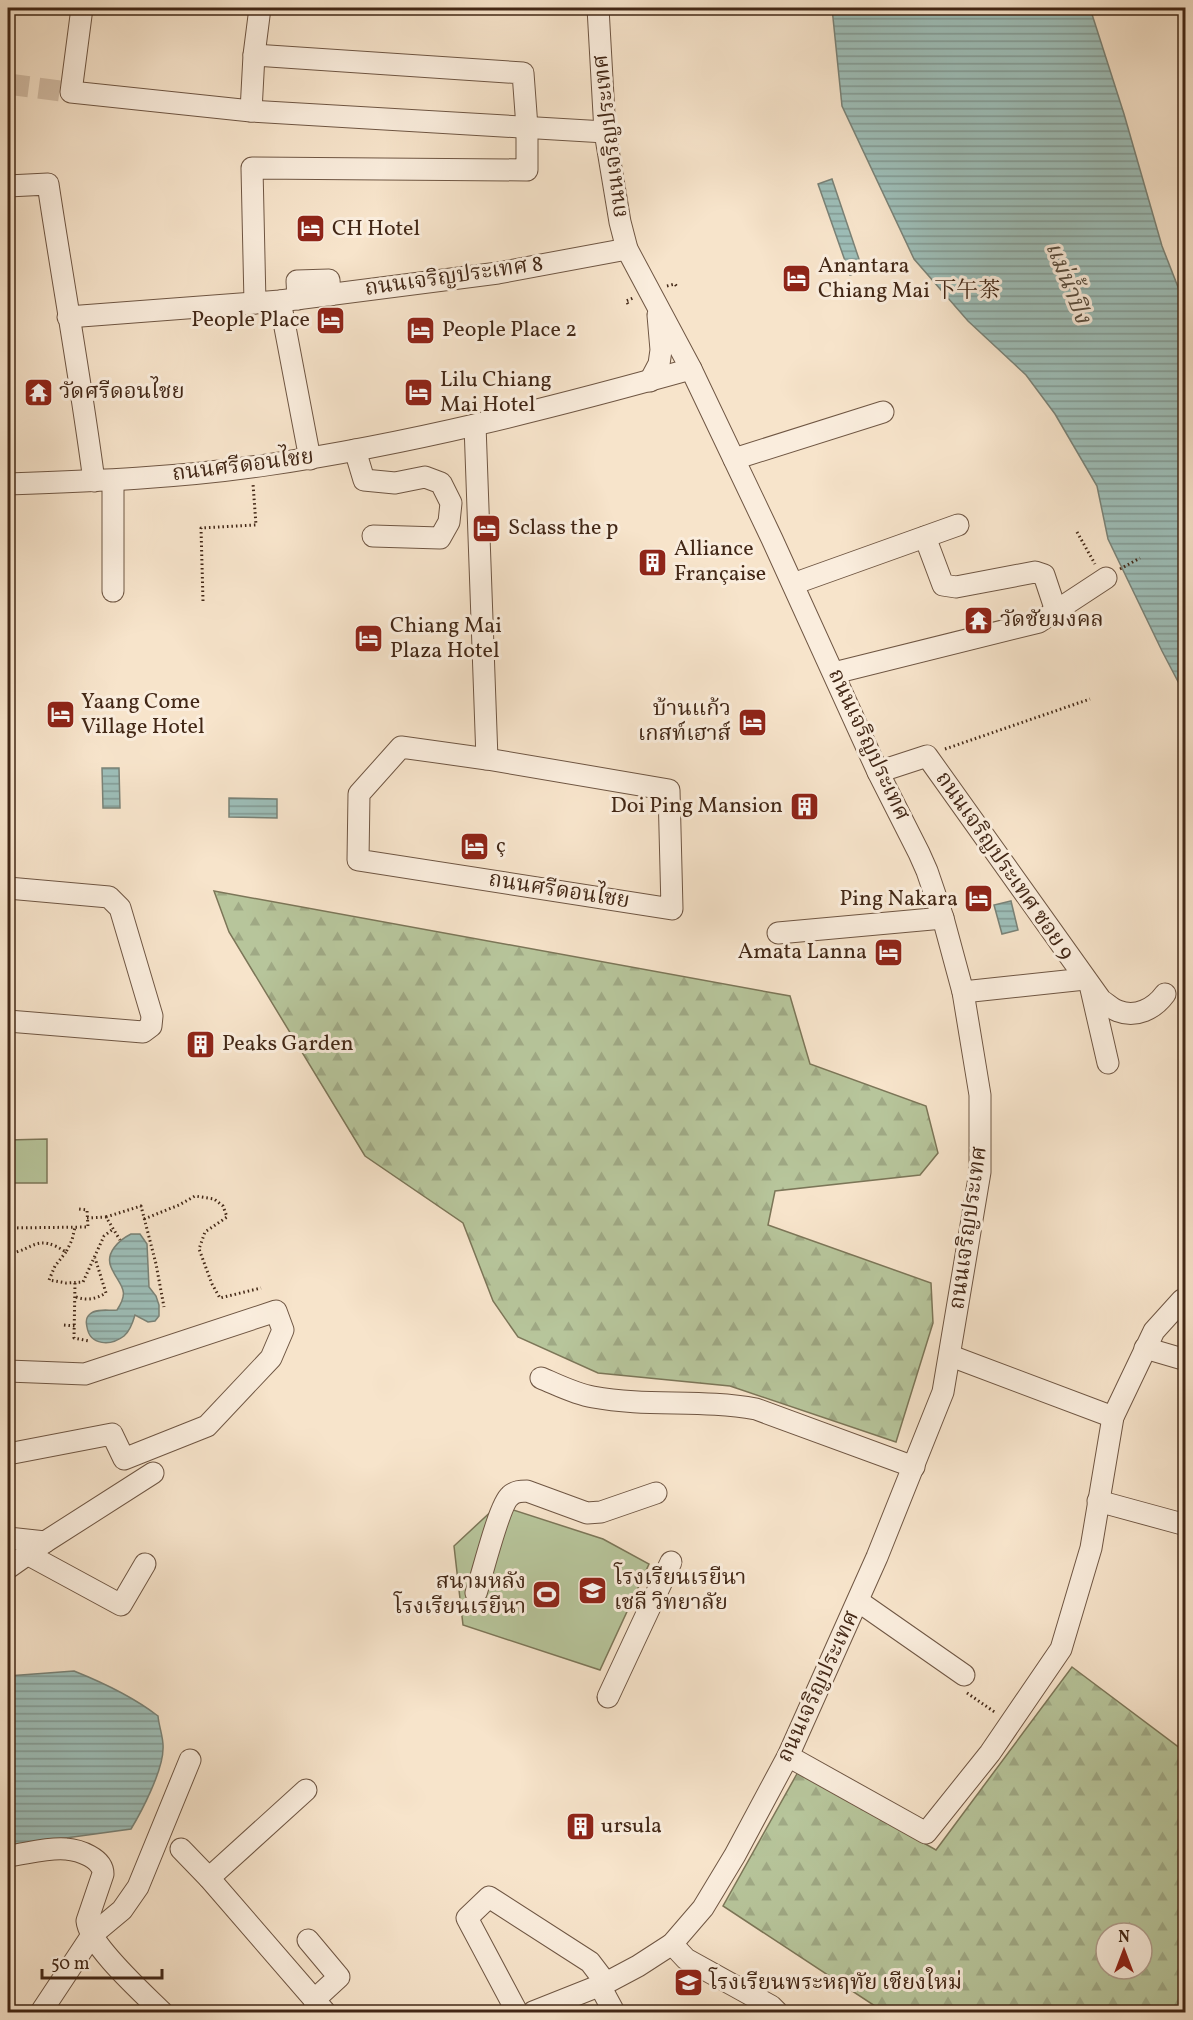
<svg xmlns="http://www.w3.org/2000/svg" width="1193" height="2020" font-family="Vollkorn,'Noto Serif SC','Noto Serif Thai',serif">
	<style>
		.forest { fill: url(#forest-firs); stroke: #7c7658; stroke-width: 1.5; fill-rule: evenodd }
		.pitch { fill: #b7c59b; stroke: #7c7658; stroke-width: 1.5 }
		.water { fill: url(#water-rules); stroke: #798277; stroke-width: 1.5 }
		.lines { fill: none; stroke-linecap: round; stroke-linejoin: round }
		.minor-tunnel { stroke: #d3bea7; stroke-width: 21; stroke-dasharray: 21 10; stroke-linecap: butt }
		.minor-casing { stroke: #6f5643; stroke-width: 23 }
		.path { stroke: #422716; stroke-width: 3; stroke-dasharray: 1.5 3; stroke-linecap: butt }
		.minor { stroke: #faeddd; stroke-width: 21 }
		.labels { text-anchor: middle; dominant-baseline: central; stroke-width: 6; stroke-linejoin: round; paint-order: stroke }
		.street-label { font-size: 22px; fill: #422716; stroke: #faeddd }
		.poi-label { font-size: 22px; fill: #422716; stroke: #faeddd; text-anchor: start }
		.water-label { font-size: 24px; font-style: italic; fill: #594d3e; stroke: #faeddd }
	</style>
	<defs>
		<pattern id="forest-firs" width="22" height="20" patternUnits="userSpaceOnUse" patternTransform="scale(1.5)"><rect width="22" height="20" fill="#b7c59b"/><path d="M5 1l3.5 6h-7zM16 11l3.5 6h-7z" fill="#9fa985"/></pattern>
		<pattern id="water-rules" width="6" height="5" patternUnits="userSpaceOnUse" patternTransform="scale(1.5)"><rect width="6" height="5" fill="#9dbeb8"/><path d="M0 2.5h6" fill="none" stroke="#829a95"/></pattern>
	</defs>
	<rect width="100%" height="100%" fill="#f7e4cb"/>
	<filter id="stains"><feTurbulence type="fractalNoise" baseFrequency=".00333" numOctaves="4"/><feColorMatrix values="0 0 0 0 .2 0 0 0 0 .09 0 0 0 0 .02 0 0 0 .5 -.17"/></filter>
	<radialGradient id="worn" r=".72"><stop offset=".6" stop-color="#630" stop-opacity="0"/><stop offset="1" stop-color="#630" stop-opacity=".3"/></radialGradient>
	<g class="forest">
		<path d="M 214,891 L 790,996 L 810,1064 L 926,1106 L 938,1153 L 920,1175 L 775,1191 L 768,1225 L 931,1283 L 933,1323 L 896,1442 L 730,1386 L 598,1373 L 518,1337 L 493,1301 L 463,1223 L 365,1156 L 229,932 Z"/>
		<path d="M 1072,1667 L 1185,1752 L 1186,1999 L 1174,2012 L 884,2012 L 723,1906 L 798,1772 L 936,1850 ZM 1106,1933 L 1142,1933 L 1142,1969 L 1106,1969 Z"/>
	</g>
	<g class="pitch">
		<path d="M 47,1139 L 47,1183 L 8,1183 L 8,1140 Z"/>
		<path d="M 498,1505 L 603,1539 L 649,1564 L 600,1670 L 463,1625 L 454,1546 Z"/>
	</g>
	<g class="water">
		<path d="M 832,8 L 1090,8 L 1124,114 L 1162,246 L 1185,305 L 1185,695 L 1162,651 L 1108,539 L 1097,486 L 1055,414 L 1026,375 L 968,321 L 914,259 L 842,106 Z"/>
		<path d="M 832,179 L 863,271 L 850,275 L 818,184 Z"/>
		<path d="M 102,768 L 119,768 L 120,808 L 103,808 Z"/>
		<path d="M 229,798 L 277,799 L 277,818 L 229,817 Z"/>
		<path d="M 1011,901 L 1018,930 L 1002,934 L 994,905 Z"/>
		<path d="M 131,1234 L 140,1234 L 147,1244 L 149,1287 L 156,1296 L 159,1305 L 159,1316 L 155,1321 L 148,1322 L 135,1315 C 133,1322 130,1331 124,1336 C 111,1346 90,1346 87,1327 C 86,1323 86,1317 90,1314 C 96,1308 110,1311 117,1310 C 131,1289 119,1286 111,1267 C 105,1253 119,1240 131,1234 Z"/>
		<path d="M 74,1671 C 104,1683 132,1696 158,1716 C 159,1727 164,1739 163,1749 C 163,1770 142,1811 131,1829 L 8,1846 L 8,1676 Z"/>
	</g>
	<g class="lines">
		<path class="minor-tunnel" d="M 8,84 L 61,91"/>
		<defs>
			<g id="minor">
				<path d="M 82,8 L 71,92 L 251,111 L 605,132"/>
				<path d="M 254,55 L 523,73 L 527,127 L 527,170 L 252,168 L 255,303"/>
				<path d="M 251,111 L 254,55 L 260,8"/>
				<path d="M 8,186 L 48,184 C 63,283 81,382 94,481"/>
				<path d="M 298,299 L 297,281 L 329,280 L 330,295"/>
				<path d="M 280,301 L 310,459"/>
				<path d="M 68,317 L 280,301 L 498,273 L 627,249"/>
				<path d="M 650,381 L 659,364 L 661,350 L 658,315"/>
				<path d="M 475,425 L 487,759"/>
				<path d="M 355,450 L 364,480 L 395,483 L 425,477 L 441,483 L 451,503 L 449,522 L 440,538 L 373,536"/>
				<path d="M 734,459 L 883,412"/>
				<path d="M 113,481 L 113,591"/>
				<path d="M 8,484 C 94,481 180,478 266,465 C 410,444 551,408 691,369"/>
				<path d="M 925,537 L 943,585 L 956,587 L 1035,572 L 1044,575 L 1056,611"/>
				<path d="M 793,584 L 958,525"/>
				<path d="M 834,673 L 1039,622 L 1106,578"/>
				<path d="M 401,747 L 487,759 L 669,790 L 672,909 L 358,860 L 359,794 Z"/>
				<path d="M 878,772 L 927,756 L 1101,1000 C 1106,1003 1112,1009 1118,1011 C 1136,1018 1154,1009 1165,994"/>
				<path d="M 8,888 L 109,897 L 120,908 L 152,1016 L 151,1026 L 143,1032 L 8,1021"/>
				<path d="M 778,933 L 943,918"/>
				<path d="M 1091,989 L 1108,1063"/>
				<path d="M 963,992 L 1085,979"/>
				<path d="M 1145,1348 L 1186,1360"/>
				<path d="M 951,1356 L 1113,1417"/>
				<path d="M 8,1371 L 85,1374 L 276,1311 L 283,1330 L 271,1358 L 207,1426 L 124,1459 L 112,1434 L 8,1454"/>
				<path d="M 541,1378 C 558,1385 575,1394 593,1397 C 647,1407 702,1399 756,1409 L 914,1467"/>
				<path d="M 1098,1501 L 1186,1525"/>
				<path d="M 8,1538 L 45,1542"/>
				<path d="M 27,1554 L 121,1605 L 145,1564"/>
				<path d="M 8,1568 L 45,1542 L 153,1473"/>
				<path d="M 476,1593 C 482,1576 499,1505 510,1496 C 515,1491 521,1491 527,1491 L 587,1513 L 601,1512 L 656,1493"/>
				<path d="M 858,1601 L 964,1675"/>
				<path d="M 608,1697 L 671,1562"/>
				<path d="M 788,1756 L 926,1833 L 990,1753 L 1061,1649 L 1091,1548 L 1113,1417 L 1154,1331 L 1182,1300"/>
				<path d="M 181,1849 L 209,1878 L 325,2012"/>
				<path d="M 8,1856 C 25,1854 49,1847 66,1849 C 79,1850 103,1858 103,1874 L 87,1921 C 89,1945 144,1994 162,2012"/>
				<path d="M 209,1878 L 306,1790"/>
				<path d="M 308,1940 L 339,1977 L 314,2000"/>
				<path d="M 672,1944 L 686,1959 L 771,2006 L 777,2012"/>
				<path d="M 600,1986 L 614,2012"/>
				<path d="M 41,2012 L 92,1935 L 122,1910 L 138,1887 L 190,1760"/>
				<path d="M 517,2012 L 467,1918 L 489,1897 L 590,1962 L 606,1983"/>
				<path d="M 533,2012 L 606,1983 L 638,1966 L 672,1944 L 703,1908 L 735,1855 L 788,1756 L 877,1557 L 943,1392 L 980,1172 L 980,1095 L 963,992 L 943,918 L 927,871 L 919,853 L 878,772 L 772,539 L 691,369 L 627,249 L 620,222 L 605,132 L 598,8"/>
			</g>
		</defs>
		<use href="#minor" class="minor-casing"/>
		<g class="path">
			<path d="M 667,286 L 675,284 L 677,287"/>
			<path d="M 628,304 L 626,301 L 633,298"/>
			<path d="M 1077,532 L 1095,564"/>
			<path d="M 1120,569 L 1140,558"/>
			<path d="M 203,601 L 201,528 L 256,525 L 253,484"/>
			<path d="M 945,749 L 1090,699"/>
			<path d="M 106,1217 L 141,1206 L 156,1264 L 164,1307"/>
			<path d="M 87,1218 L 106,1217 L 120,1240"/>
			<path d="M 144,1219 L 179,1205 L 195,1196 L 214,1199 L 223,1206 L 227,1217 L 205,1232 L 199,1249 L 212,1284 L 220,1298 L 261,1288"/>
			<path d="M 8,1228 L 88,1227 L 87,1210 L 79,1209"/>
			<path d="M 66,1252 L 55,1266 L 49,1280 L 66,1283 L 83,1282 L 104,1236 L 113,1229"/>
			<path d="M 8,1254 C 36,1249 36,1233 66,1252 L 72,1240 L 75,1227"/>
			<path d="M 75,1283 L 74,1338 L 89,1341"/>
			<path d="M 76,1297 C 87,1301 96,1299 106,1293 L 95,1258"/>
			<path d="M 64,1325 L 75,1326"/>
			<path d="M 967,1693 L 996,1713"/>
		</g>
		<use href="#minor" class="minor"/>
	</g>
	<defs>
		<symbol id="hotel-square" viewBox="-11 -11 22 22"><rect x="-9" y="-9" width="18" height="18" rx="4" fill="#8f2418" stroke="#faeddd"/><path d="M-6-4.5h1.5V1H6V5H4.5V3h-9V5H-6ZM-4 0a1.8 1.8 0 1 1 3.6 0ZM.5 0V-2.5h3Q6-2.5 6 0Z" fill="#fff"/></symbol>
		<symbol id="temple-square" viewBox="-11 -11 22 22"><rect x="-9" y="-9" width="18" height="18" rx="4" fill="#8f2418" stroke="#faeddd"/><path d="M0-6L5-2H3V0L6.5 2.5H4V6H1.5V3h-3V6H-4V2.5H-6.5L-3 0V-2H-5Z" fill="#fff"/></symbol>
		<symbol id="building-square" viewBox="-11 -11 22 22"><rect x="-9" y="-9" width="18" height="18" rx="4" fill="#8f2418" stroke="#faeddd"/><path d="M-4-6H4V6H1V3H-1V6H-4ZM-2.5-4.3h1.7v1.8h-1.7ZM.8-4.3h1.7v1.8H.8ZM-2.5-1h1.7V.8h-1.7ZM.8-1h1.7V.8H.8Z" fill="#fff"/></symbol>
		<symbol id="university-square" viewBox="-11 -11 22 22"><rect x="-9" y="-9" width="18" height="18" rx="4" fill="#8f2418" stroke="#faeddd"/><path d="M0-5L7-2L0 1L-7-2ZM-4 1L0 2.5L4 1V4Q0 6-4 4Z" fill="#fff"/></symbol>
		<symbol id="stadium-square" viewBox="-11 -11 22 22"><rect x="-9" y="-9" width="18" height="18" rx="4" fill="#8f2418" stroke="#faeddd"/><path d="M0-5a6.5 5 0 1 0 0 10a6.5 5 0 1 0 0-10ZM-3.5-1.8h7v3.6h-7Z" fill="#fff"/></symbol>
		<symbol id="school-square" viewBox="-11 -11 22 22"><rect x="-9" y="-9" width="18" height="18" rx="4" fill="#8f2418" stroke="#faeddd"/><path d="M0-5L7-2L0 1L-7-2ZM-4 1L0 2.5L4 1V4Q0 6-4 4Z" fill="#fff"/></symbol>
	</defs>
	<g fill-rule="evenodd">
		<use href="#hotel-square" x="294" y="212" width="33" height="33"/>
		<use href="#hotel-square" x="780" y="262" width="33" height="33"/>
		<use href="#hotel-square" x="314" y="304" width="33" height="33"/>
		<use href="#hotel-square" x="404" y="314" width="33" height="33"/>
		<use href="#temple-square" x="22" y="376" width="33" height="33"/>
		<use href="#hotel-square" x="402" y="376" width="33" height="33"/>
		<use href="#hotel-square" x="470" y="512" width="33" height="33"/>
		<use href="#building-square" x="636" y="546" width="33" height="33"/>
		<use href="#temple-square" x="962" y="604" width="33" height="33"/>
		<use href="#hotel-square" x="352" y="622" width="33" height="33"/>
		<use href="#hotel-square" x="44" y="698" width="33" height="33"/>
		<use href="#hotel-square" x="736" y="706" width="33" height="33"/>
		<use href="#building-square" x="788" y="790" width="33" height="33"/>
		<use href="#hotel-square" x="458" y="830" width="33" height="33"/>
		<use href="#hotel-square" x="962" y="882" width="33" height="33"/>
		<use href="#hotel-square" x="872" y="936" width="33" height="33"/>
		<use href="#building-square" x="184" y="1028" width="33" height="33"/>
		<use href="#university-square" x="576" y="1574" width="33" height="33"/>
		<use href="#stadium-square" x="530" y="1578" width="33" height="33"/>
		<use href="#building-square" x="564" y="1810" width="33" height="33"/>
		<use href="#school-square" x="672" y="1966" width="33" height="33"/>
	</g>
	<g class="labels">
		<g class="street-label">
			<text transform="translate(611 136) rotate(-97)">ถนนเจริญประเทศ</text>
			<text transform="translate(454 277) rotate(-8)">ถนนเจริญประเทศ 8</text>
			<text transform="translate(243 466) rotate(-7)">ถนนศรีดอนไชย</text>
			<text transform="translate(868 745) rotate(65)">ถนนเจริญประเทศ</text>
			<text transform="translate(1004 866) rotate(55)">ถนนเจริญประเทศ ซอย 9</text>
			<text transform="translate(559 891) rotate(9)">ถนนศรีดอนไชย</text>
			<text transform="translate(969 1228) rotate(-82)">ถนนเจริญประเทศ</text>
			<text transform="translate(819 1687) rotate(-65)">ถนนเจริญประเทศ</text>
		</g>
		<g class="poi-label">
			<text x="332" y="229">CH Hotel</text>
			<text x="818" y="266">Anantara<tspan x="818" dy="25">Chiang Mai 下午茶</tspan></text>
			<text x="310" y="320" text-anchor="end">People Place</text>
			<text x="442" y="330">People Place 2</text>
			<text x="440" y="380">Lilu Chiang<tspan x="440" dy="25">Mai Hotel</tspan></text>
			<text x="59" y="392">วัดศรีดอนไชย</text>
			<text x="508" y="528">Sclass the p</text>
			<text x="674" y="549">Alliance<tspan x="674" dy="25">Française</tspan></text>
			<text x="1000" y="620">วัดชัยมงคล</text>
			<text x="390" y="626">Chiang Mai<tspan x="390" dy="25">Plaza Hotel</tspan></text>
			<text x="81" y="702">Yaang Come<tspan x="81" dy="25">Village Hotel</tspan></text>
			<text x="731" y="709" text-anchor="end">บ้านแก้ว<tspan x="731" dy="25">เกสท์เฮาส์</tspan></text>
			<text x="783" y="806" text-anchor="end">Doi Ping Mansion</text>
			<text x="496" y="846">ç</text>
			<text x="958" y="899" text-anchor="end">Ping Nakara</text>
			<text x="867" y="952" text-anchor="end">Amata Lanna</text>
			<text x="222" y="1044">Peaks Garden</text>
			<text x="614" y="1578">โรงเรียนเรยีนา<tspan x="614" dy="25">เชลี วิทยาลัย</tspan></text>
			<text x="526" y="1582" text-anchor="end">สนามหลัง<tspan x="526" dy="25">โรงเรียนเรยีนา</tspan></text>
			<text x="601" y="1826">ursula</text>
			<text x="709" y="1983">โรงเรียนพระหฤทัย เชียงใหม่</text>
		</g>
		<g class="water-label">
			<text transform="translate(1067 283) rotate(68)">แม่น้ำปิง</text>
		</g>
	</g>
	<rect width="1193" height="2020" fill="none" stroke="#f7e4cb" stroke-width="30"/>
	<rect x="9" y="9" width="1175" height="2002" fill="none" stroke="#422716" stroke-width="3"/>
	<rect x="15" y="15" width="1163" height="1990" fill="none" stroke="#422716" stroke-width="1.5"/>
	<g transform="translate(1124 1951)"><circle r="28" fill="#faeddd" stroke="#b09e8d" stroke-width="1.5"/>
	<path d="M0-4.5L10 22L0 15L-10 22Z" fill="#8f2418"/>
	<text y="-9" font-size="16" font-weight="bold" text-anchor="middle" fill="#422716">N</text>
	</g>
	<path d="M42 1969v9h120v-9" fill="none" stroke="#422716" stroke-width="3"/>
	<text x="51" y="1969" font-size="18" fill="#422716" stroke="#faeddd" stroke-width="4.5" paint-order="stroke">50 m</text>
	<rect width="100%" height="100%" filter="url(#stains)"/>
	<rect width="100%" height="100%" fill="url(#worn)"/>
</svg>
